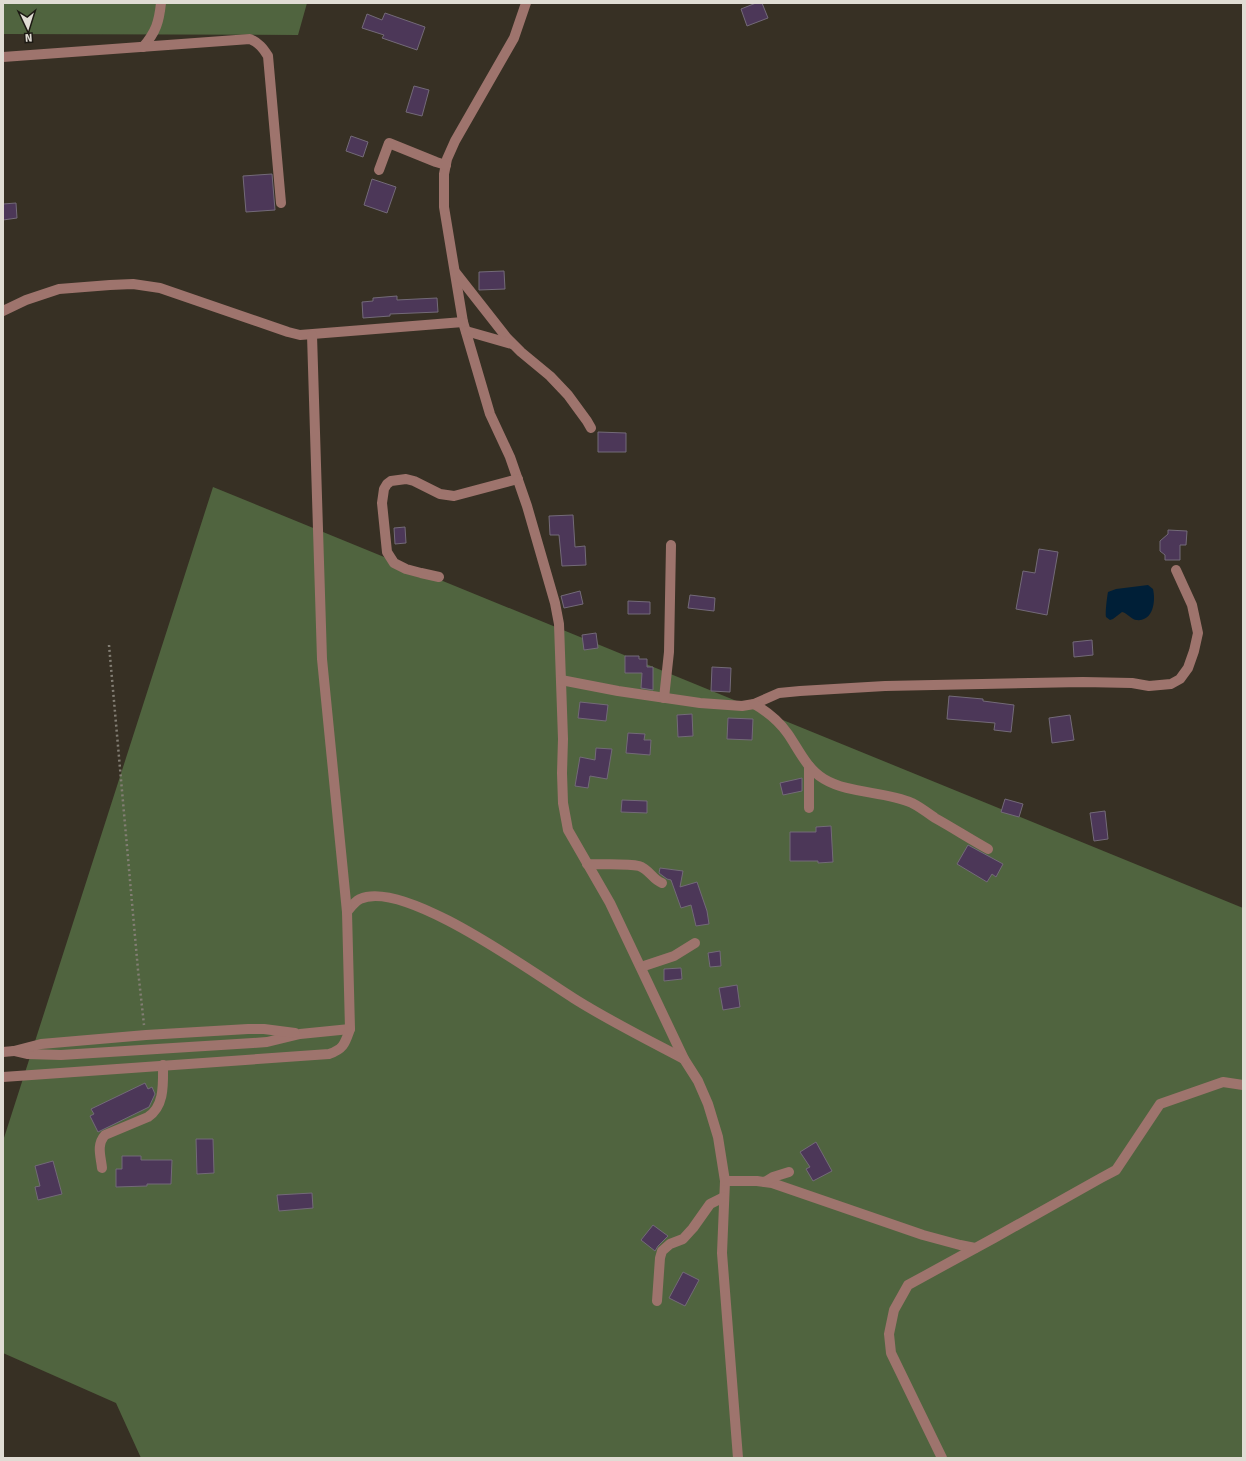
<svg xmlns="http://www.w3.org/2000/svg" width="1246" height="1461" font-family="'Fira Sans',sans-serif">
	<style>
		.forest { fill: #50643f }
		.water { fill: #001f37 }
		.building { fill: #4c3758; stroke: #736a78 }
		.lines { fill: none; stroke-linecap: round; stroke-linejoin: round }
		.path { stroke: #837e74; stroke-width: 2.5; stroke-dasharray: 2 3; stroke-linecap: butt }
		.minor { stroke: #9e746d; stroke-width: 10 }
	</style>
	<rect width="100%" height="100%" fill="#373024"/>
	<g class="forest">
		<path d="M 3,3 L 307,3 L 298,35 L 3,34 Z"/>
		<path d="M 213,487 L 1243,908 L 1243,1458 L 141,1458 L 116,1403 L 3,1353 L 3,1141 Z"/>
	</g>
	<path class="water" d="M 1148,585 L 1153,589 C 1156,602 1153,622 1136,620 C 1131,619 1127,613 1122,612 L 1113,619 L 1110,620 L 1106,617 C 1105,613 1107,597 1108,592 L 1116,589 Z"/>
	<g class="building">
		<path d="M 756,3 L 762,3 L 768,18 L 747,26 L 741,9 Z"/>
		<path d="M 385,13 L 425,27 L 417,50 L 382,38 L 384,35 L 362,28 L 367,14 L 382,20 Z"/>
		<path d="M 414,86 L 429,90 L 422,116 L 406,112 Z"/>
		<path d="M 351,136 L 368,142 L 363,157 L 346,151 Z"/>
		<path d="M 272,174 L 275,210 L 246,212 L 243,176 Z"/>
		<path d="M 372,179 L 396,187 L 387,213 L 364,205 Z"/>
		<path d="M 16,203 L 17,218 L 3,220 L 3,204 Z"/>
		<path d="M 504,271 L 505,289 L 479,290 L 479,272 Z"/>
		<path d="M 397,296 L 397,300 L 437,298 L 438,312 L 390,314 L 390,316 L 363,318 L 362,302 L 373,301 L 373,298 Z"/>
		<path d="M 598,432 L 626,433 L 626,452 L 598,452 Z"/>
		<path d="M 573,515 L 575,547 L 585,546 L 586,565 L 562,566 L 559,535 L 550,535 L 549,516 Z"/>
		<path d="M 405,527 L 406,543 L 395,544 L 394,528 Z"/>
		<path d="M 1168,530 L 1187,531 L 1186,545 L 1180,545 L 1180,560 L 1165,560 L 1165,555 L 1160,551 L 1160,541 L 1168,534 Z"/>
		<path d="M 1039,549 L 1058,552 L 1047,615 L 1016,609 L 1023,571 L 1035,573 Z"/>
		<path d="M 580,591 L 583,604 L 564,608 L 561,596 Z"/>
		<path d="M 690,595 L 715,598 L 714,611 L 688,608 Z"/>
		<path d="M 628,601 L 650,602 L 650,614 L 628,614 Z"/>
		<path d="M 596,633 L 598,648 L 584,650 L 582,635 Z"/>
		<path d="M 1092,640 L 1093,655 L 1074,657 L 1073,642 Z"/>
		<path d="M 625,656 L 639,656 L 639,659 L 647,659 L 647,667 L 653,667 L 653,690 L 641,688 L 642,673 L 625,673 Z"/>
		<path d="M 712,667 L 731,668 L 730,692 L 711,691 Z"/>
		<path d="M 949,696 L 983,699 L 983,701 L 1014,705 L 1011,732 L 994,730 L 995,723 L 947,719 Z"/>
		<path d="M 580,702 L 608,705 L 606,721 L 578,718 Z"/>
		<path d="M 692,714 L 693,736 L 678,737 L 677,715 Z"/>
		<path d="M 1070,715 L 1074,740 L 1052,743 L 1049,718 Z"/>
		<path d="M 728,718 L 753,719 L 752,740 L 727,739 Z"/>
		<path d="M 628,733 L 645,734 L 644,740 L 651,740 L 650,755 L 626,753 Z"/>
		<path d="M 596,748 L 612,749 L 607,779 L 590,776 L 588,788 L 575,786 L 580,757 L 595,760 Z"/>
		<path d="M 802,778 L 802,791 L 783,795 L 780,783 Z"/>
		<path d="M 1005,799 L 1023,804 L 1019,817 L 1001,812 Z"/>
		<path d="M 622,800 L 647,801 L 647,813 L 621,812 Z"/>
		<path d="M 1105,811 L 1108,839 L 1094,841 L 1090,813 Z"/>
		<path d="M 831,826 L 833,862 L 818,863 L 818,861 L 790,861 L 790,832 L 816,832 L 816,827 Z"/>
		<path d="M 968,845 L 1003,864 L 996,877 L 992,874 L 987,882 L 957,864 Z"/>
		<path d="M 660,868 L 683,871 L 680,887 L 697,882 L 707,911 L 709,924 L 696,926 L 691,905 L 681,908 L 671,880 L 667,879 L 659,873 Z"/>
		<path d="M 720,951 L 721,966 L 710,967 L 708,953 Z"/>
		<path d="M 681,968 L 682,979 L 664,981 L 664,969 Z"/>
		<path d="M 737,985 L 740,1007 L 723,1010 L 719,988 Z"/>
		<path d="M 145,1083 L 148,1089 L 152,1087 L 155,1094 L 149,1107 L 98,1132 L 90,1116 L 94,1114 L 91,1109 Z"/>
		<path d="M 196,1139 L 213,1139 L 214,1173 L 197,1174 Z"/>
		<path d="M 816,1142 L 832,1171 L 813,1181 L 806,1169 L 810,1167 L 800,1152 Z"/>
		<path d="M 122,1156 L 141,1156 L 141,1160 L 172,1160 L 171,1184 L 147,1184 L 147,1186 L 116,1187 L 116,1169 L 122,1169 Z"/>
		<path d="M 53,1161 L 62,1194 L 38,1200 L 35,1187 L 40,1186 L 35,1166 Z"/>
		<path d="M 312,1193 L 313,1208 L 279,1211 L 277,1195 Z"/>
		<path d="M 653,1225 L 668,1236 L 658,1246 L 655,1251 L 641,1240 Z"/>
		<path d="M 683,1272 L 699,1280 L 685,1306 L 669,1298 Z"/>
	</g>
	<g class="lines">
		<path class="path" d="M 109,645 L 138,970 L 144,1025"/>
		<g class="minor">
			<path d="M 526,3 L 514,38 L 455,141 L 447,159 L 444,174 L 444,207 L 463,322 L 490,414 L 510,457 L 527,506 L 555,603 L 559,624 L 563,739 L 562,773 L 563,803 L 568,830 L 610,903 L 684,1059 L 698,1081 L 708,1104 L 718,1137 L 725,1181 L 722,1253 L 738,1458"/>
			<path d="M 143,47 C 156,32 159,22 161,3"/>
			<path d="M 3,57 L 250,39 C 259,43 263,48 268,56 L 281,203"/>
			<path d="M 379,170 L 389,143 L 436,162 L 446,165"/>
			<path d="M 456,273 L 507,338 L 521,352 L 550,376 L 568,395 L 587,421 L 591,428"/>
			<path d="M 3,311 L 26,300 L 59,289 L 110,285 L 133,284 L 160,288 L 288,332 L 300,335 L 463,322"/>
			<path d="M 466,331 L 512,344"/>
			<path d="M 439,577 L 421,573 L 406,569 L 394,563 L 387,552 L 382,503 L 384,489 L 387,484 L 391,481 L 406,479 L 414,481 L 440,494 L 454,496 L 518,479"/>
			<path d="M 561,680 L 618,691 L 700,703 L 742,706 L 754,704 L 779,693 L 800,691 L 885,686 L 1083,682 L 1132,683 L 1149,686 L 1171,684 L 1180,679 L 1188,668 L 1194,651 L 1198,633 L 1192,605 L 1176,570"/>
			<path d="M 664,698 L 669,652 L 671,545"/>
			<path d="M 754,704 C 768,712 779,721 788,734 C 799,750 807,769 824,779 C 849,794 885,791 912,803 C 920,807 928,813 935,818 C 953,828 970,839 988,849"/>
			<path d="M 809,766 L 809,808"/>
			<path d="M 587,864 C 602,865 626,863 639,866 C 649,869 653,880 662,883"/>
			<path d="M 347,912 C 351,907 354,902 360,899 C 405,878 537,976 578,1001 C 612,1022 648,1040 684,1059"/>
			<path d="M 641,967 L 674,956 L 695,943"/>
			<path d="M 14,1051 L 27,1054 L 61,1055 L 253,1043 L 267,1042 L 300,1034 L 350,1029"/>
			<path d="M 3,1052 L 14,1051 L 41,1044 L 146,1035 L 248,1029 L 264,1029 L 295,1033"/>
			<path d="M 3,1077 L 329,1054 C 344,1049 345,1043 350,1029 L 347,912 L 322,659 L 312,335"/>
			<path d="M 102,1168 C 101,1157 96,1145 105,1135 L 148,1117 C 165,1106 163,1083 163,1065"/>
			<path d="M 725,1181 L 757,1181 L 772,1183 L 923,1235 L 960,1245 L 975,1248"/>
			<path d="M 765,1182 L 773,1177 L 789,1172"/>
			<path d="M 657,1301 L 660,1258 L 662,1251 L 670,1244 L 683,1239 L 693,1228 L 710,1204 L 724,1197"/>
			<path d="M 942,1458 L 891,1353 L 889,1334 L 894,1310 L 908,1285 L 994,1238 L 1101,1178 L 1116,1170 L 1160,1104 L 1223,1082 L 1243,1085"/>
		</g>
	</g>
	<rect width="1246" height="1461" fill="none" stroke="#e0dcd4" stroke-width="8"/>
	<g transform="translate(28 28) rotate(176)" stroke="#1c1913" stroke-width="3" paint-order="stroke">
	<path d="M0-3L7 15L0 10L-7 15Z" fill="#e0dcd4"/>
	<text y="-6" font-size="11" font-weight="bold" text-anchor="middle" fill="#e0dcd4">N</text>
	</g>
</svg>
